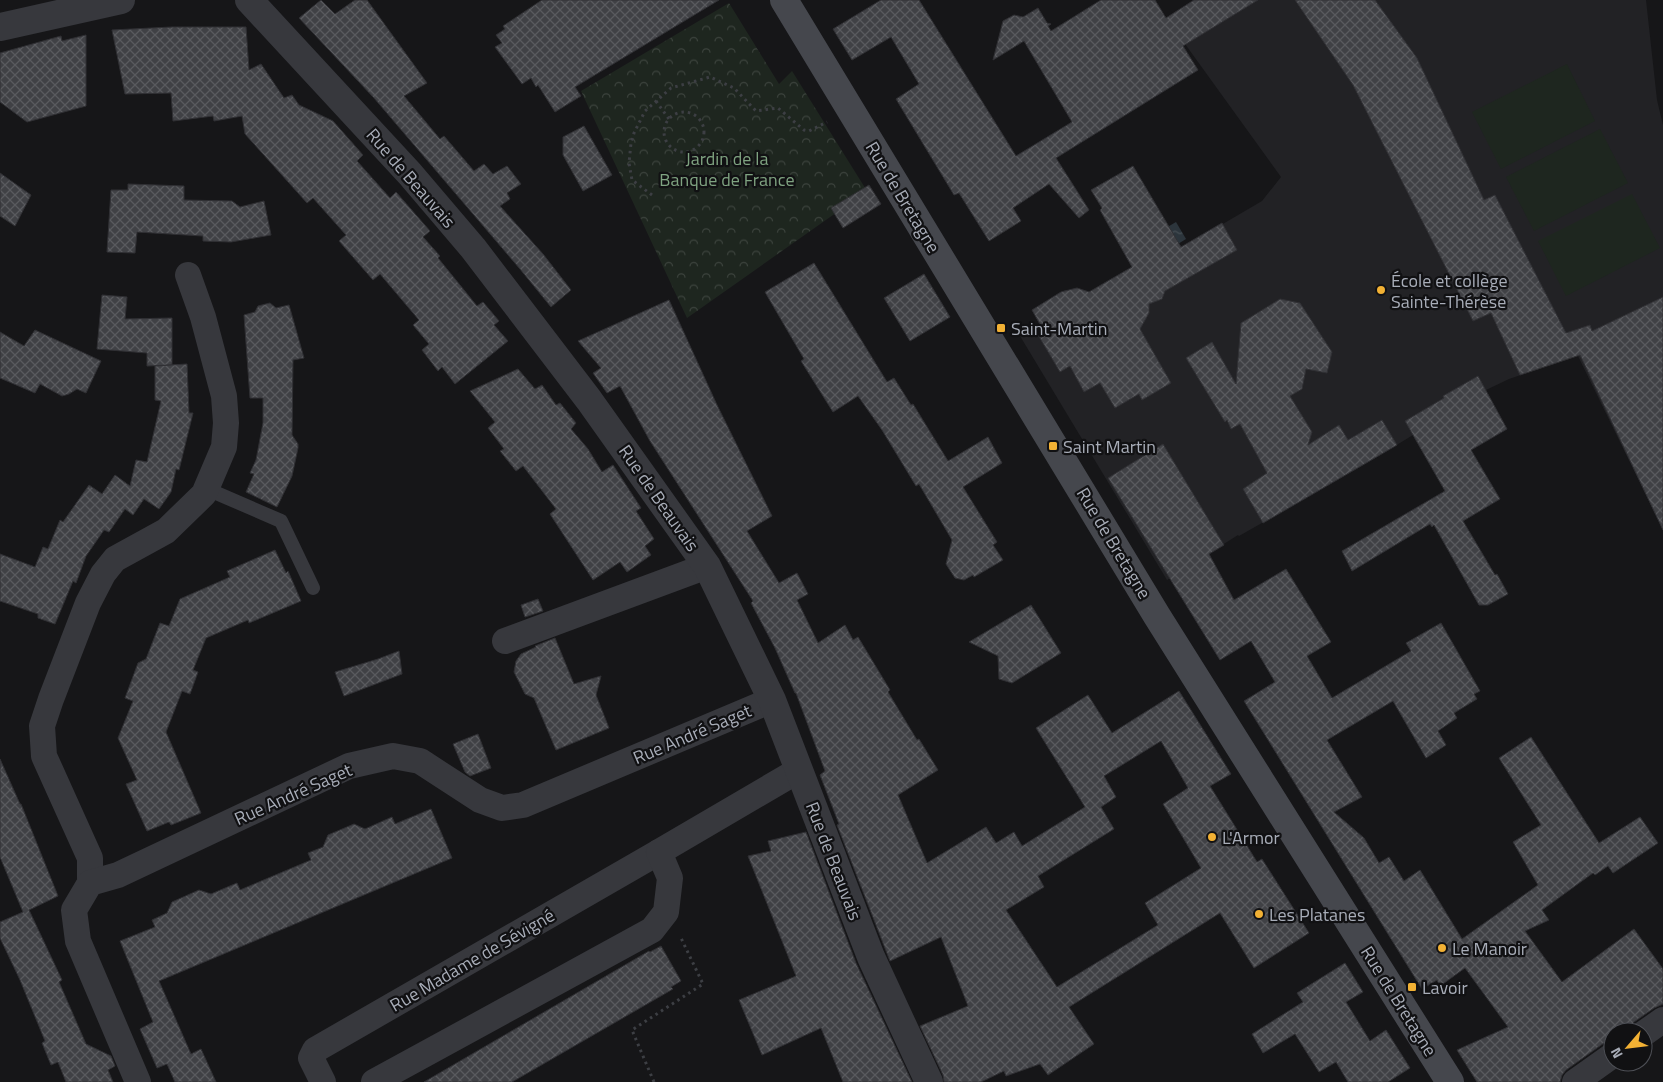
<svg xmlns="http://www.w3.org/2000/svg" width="1663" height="1082" font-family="'Titillium Web',sans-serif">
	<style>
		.built { fill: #222225 }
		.grass { fill: #1e261f }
		.park { fill: url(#park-crowns) }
		.water { fill: url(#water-ripples) }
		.building { fill: url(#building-cross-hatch); stroke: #303034; fill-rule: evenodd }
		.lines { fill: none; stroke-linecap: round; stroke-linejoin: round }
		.path { stroke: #3d3f44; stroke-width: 3; stroke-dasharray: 2.5 4; stroke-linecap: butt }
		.service { stroke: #37383d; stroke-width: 14 }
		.minor { stroke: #37383d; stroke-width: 26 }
		.tertiary { stroke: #37383d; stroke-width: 28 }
		.secondary { stroke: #45474d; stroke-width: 28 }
		.poi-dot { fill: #f2b134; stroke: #111113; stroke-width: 2 }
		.labels { text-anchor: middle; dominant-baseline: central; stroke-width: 4.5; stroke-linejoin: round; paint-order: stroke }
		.park-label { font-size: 18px; fill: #7fa381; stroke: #111113 }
		.street-label { font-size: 18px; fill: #a8adb8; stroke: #111113 }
		.poi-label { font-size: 18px; fill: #a8adb8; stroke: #111113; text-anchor: start }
	</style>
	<defs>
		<pattern id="park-crowns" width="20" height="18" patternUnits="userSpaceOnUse" patternTransform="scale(1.25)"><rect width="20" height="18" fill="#1e261f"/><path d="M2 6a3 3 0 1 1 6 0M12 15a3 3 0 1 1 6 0" fill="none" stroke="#3c433d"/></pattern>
		<pattern id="water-ripples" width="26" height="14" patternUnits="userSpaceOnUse" patternTransform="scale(1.25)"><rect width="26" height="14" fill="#2c353c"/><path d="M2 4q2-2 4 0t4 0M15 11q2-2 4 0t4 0" fill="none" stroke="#485056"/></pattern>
		<pattern id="building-cross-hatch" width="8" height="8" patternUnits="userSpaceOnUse" patternTransform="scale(1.25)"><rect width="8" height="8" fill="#404145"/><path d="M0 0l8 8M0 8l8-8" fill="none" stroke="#595a5e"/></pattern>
	</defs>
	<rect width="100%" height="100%" fill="#161618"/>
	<path class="built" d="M 1194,0 L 1646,0 L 1657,100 L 1663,125 L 1663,530 L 1578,356 L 1509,379 L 1486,390 L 1507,429 L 1479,445 L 1426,427 L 1369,462 L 1239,536 L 1238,535 L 1167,580 L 1020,336 L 1039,324 L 1032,310 L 1065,290 L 1086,291 L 1101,296 L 1097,287 L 1112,278 L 1117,286 L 1262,201 L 1281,177 L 1167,19 Z"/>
	<g class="grass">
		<path d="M 1567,64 L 1595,121 L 1501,169 L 1472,112 Z"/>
		<path d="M 1600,129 L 1628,183 L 1534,231 L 1506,177 Z"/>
		<path d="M 1632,194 L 1660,248 L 1566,296 L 1538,241 Z"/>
	</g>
	<path class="park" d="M 729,3 L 779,84 L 792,71 L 867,191 L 687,318 L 581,91 Z"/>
	<path class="water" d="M 1176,222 L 1186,239 L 1150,261 L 1139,244 Z"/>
	<g class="building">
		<path d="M 321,0 L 335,14 L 355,0 L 367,0 L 427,83 L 404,96 L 440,139 L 444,136 L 474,171 L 484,164 L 493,174 L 507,166 L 521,184 L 507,193 L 510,199 L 500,206 L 543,254 L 571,290 L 551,307 L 520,269 L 374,98 L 299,18 Z"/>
		<path d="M 542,0 L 719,0 L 575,87 L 581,96 L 555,112 L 538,85 L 536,87 L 531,78 L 522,84 L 495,47 L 502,43 L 496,35 L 505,29 L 503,26 Z"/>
		<path d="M 881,0 L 919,0 L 1016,156 L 1072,122 L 1024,41 L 993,60 L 1003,21 L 1014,15 L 1023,17 L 1038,8 L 1047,23 L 1051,24 L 1048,26 L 1051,31 L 1101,0 L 1155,0 L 1166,18 L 1194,0 L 1258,0 L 1183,46 L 1198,70 L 1056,158 L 1089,210 L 1079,218 L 1049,184 L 1013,208 L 1021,221 L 989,241 L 959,193 L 954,195 L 896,99 L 919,84 L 891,37 L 852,60 L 833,29 Z"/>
		<path d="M 1295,0 L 1375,0 L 1417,58 L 1484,200 L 1495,195 L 1566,333 L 1590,325 L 1592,331 L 1663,297 L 1663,530 L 1580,355 L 1520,375 L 1491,313 L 1473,321 L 1353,85 Z"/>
		<path d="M 172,27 L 246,27 L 249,70 L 261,64 L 284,98 L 292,95 L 299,105 L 333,121 L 363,155 L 357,161 L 390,198 L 396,192 L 430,231 L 423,237 L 440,256 L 438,258 L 477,306 L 483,302 L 499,321 L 494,325 L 508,341 L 455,384 L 442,367 L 438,371 L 422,350 L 429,344 L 413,325 L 419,320 L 380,274 L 373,280 L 339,241 L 346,235 L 313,198 L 307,203 L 245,134 L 242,116 L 214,121 L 213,116 L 173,121 L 171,93 L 125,94 L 112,30 Z"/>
		<path d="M 86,35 L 86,106 L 27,122 L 0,102 L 0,53 L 61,36 L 62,41 Z"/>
		<path d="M 584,126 L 612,175 L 583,191 L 563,155 L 563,137 Z"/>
		<path d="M 1133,166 L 1181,247 L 1222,223 L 1237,250 L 1165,291 L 1162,299 L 1149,304 L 1149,313 L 1140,329 L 1171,383 L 1142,400 L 1139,394 L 1115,408 L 1100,383 L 1084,392 L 1070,366 L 1060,372 L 1034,328 L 1040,324 L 1032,310 L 1061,292 L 1077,288 L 1089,292 L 1132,267 L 1100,210 L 1102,208 L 1091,190 Z"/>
		<path d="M 0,173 L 31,195 L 15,226 L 0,216 Z"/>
		<path d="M 128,184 L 184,186 L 184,200 L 232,201 L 240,207 L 264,201 L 271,235 L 231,242 L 203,241 L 203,236 L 137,232 L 135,253 L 107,252 L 111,190 L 128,190 Z"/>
		<path d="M 869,185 L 881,204 L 843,228 L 831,208 Z"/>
		<path d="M 814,263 L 887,382 L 894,378 L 911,405 L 913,404 L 948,461 L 988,437 L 1002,463 L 963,487 L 997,542 L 993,545 L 1003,560 L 974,577 L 973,575 L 964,580 L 955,578 L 946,564 L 952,540 L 919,484 L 916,486 L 882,430 L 858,396 L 833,412 L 801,361 L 804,359 L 765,292 Z"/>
		<path d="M 924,274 L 950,317 L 910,341 L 884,298 Z"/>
		<path d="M 102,295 L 127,297 L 125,319 L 172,318 L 172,365 L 147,366 L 147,353 L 97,349 Z"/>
		<path d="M 1280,299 L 1300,303 L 1332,352 L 1327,373 L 1306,369 L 1302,389 L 1290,396 L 1312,432 L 1308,445 L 1339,425 L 1348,440 L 1382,420 L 1397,445 L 1263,523 L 1243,489 L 1267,473 L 1240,424 L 1231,429 L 1227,420 L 1225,422 L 1186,358 L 1212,342 L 1236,384 L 1241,323 Z"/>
		<path d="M 669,300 L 717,405 L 772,516 L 747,531 L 779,583 L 797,573 L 808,594 L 797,600 L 818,643 L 845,625 L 853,640 L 858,637 L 890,690 L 888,692 L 917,740 L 919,739 L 938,770 L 898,795 L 927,863 L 986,827 L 996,843 L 1014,832 L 1022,846 L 1085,807 L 1036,728 L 1088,695 L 1112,733 L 1179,691 L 1231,774 L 1210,786 L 1257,862 L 1262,859 L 1309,933 L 1254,968 L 1220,913 L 1069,1007 L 1094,1044 L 1048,1075 L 1040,1064 L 1006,1076 L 1004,1071 L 981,1082 L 944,1082 L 943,1075 L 920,1026 L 968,1006 L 941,937 L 890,961 L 837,825 L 839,824 L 820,775 L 825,771 L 796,693 L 795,693 L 775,648 L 751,603 L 753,601 L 650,441 L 620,386 L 607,393 L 593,373 L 601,368 L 578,341 ZM 1161,741 L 1188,788 L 1163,804 L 1201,868 L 1145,903 L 1158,925 L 1057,987 L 1006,910 L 1044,887 L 1038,876 L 1114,829 L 1101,807 L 1116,797 L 1104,776 Z"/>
		<path d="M 270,303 L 276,308 L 289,305 L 304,358 L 293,360 L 292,435 L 298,444 L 298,448 L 292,476 L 277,507 L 246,492 L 254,474 L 250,473 L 256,460 L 263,423 L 263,398 L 250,398 L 244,315 L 255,312 L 258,306 Z"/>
		<path d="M 35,330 L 101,361 L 86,393 L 77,389 L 69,394 L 62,396 L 40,384 L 35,393 L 0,378 L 0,332 L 24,346 Z"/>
		<path d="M 187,364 L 189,413 L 193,413 L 179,470 L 176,469 L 171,492 L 159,509 L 144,499 L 133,515 L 125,509 L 109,532 L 104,530 L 86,556 L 76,583 L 73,581 L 55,624 L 38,618 L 38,614 L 0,601 L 0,554 L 35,567 L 43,547 L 48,549 L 60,520 L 63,522 L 89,485 L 102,494 L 115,475 L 130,486 L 136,460 L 147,462 L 161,401 L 155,400 L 155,366 Z"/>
		<path d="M 518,369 L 535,389 L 542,385 L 556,405 L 560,403 L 576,423 L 571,429 L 588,449 L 602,472 L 613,465 L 641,508 L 636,511 L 654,539 L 645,546 L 651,555 L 627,572 L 620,562 L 593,580 L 550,514 L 556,509 L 523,466 L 516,471 L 500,451 L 504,449 L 488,428 L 495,422 L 470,391 Z"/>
		<path d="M 1478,376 L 1507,429 L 1471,450 L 1500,499 L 1463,521 L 1495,575 L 1497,574 L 1508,594 L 1488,605 L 1479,605 L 1434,525 L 1432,527 L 1430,524 L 1352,571 L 1342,551 L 1445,491 L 1405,421 L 1444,398 L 1443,396 Z"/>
		<path d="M 1163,444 L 1224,545 L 1209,554 L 1234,600 L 1286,569 L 1331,642 L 1307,656 L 1332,698 L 1411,651 L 1406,643 L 1441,623 L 1480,691 L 1474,694 L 1477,699 L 1454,713 L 1457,718 L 1438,731 L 1446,745 L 1426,758 L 1393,701 L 1327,740 L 1362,797 L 1334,812 L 1364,838 L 1379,863 L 1389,857 L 1404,881 L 1420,870 L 1462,939 L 1538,885 L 1513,842 L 1541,825 L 1499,758 L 1531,737 L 1599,843 L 1640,817 L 1658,843 L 1613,873 L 1608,866 L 1595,875 L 1593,873 L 1542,910 L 1549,920 L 1525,931 L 1562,982 L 1634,929 L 1663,969 L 1663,1004 L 1654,1008 L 1634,1022 L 1625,1032 L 1613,1032 L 1613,1040 L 1604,1043 L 1566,1070 L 1562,1075 L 1560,1082 L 1477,1082 L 1457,1050 L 1508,1027 L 1465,968 L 1440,986 L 1437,980 L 1422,989 L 1244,701 L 1275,682 L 1251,641 L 1220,660 L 1108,478 Z"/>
		<path d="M 275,550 L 286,573 L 288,571 L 301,601 L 249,623 L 248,620 L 206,638 L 193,670 L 198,672 L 190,694 L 182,691 L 166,732 L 201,813 L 171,825 L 169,822 L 147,831 L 126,784 L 137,780 L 118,738 L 133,701 L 125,698 L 138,663 L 146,659 L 160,623 L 169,626 L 180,599 L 230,577 L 227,571 Z"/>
		<path d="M 538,599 L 543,611 L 525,617 L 521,605 Z"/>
		<path d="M 1031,605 L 1061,653 L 1012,683 L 999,679 L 998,656 L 969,642 Z"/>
		<path d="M 555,638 L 574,684 L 601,676 L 596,695 L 609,728 L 556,750 L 534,698 L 525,694 L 514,672 L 516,661 L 521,654 L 536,647 L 535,646 Z"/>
		<path d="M 399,651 L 402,674 L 344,696 L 335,672 L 378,659 Z"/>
		<path d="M 478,734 L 491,768 L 470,776 L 465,772 L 453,744 Z"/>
		<path d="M 0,759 L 20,804 L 21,804 L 58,896 L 29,910 L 62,980 L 59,982 L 86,1044 L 111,1056 L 115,1066 L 108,1070 L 113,1082 L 66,1082 L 58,1062 L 51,1065 L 42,1043 L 45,1041 L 20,980 L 0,938 L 0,922 L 23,912 L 0,857 Z"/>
		<path d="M 431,809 L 452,858 L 159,981 L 191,1054 L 201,1049 L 216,1082 L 175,1082 L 167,1064 L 157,1068 L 140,1029 L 153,1022 L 120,941 L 155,927 L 152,920 L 167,913 L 172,902 L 199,890 L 211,894 L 237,883 L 240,890 L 311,860 L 308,853 L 323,847 L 328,835 L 354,824 L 365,829 L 392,817 L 395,824 Z"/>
		<path d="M 806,832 L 856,963 L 912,1082 L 843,1082 L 821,1028 L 762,1055 L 739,1000 L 796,976 L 748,856 L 771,851 L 768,841 Z"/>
		<path d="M 661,946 L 681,981 L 671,987 L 673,989 L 512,1082 L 424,1082 L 649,951 L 650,952 Z"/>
		<path d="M 1345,963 L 1363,992 L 1346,1002 L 1370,1041 L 1386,1030 L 1410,1068 L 1388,1082 L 1348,1082 L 1336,1062 L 1319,1072 L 1295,1034 L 1263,1053 L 1252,1034 L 1303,1002 L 1297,993 Z"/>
	</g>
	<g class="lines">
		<g class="path">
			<path d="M 656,101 L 669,119"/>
			<circle cx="684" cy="132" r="20"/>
			<path d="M 652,195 L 632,180 L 629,163 L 631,143 L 634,133 L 645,111 L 671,88 L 710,77 L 734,88 L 756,111 L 778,108 L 804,130 L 809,131 L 827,122"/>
			<path d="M 654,1082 L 632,1030 L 703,984 L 681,938"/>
		</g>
		<path class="service" d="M 207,489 L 281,521 L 313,588"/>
		<g class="minor">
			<path d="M 505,641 L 707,566"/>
			<path d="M 90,883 L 90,858 L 44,756 L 42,726 L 51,699 L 88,603 L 103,574 L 115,559 L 166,531 L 204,494 L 224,447 L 226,423 L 224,396 L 203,317 L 188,275"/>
			<path d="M 1643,1034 L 1663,1020"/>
			<path d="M 138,1082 L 78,941 L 74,910 L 90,883 L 118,875 L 349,766 L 393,756 L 420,761 L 480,800 L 502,808 L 523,805 L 772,700"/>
			<path d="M 323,1082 L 311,1058 L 315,1050 L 659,852"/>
			<path d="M 374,1082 L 652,930 L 666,912 L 670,878 L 659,852 L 799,770"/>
			<path d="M 1575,1082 L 1613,1055"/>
		</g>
		<g class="tertiary">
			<path d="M 249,0 L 410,174 L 473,248 L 589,400 L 707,566 L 772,700 L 871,957 L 929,1082"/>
			<path d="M 0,27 L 121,0"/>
		</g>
		<path class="secondary" d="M 784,0 L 1157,616 L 1450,1082"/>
	</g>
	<g class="poi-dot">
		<circle cx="1381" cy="290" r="5"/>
		<rect x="996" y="323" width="10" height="10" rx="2.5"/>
		<rect x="1048" y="441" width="10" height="10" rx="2.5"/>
		<circle cx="1212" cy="837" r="5"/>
		<circle cx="1259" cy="914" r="5"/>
		<circle cx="1442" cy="948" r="5"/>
		<rect x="1407" y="982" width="10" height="10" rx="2.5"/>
	</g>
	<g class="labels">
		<g class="park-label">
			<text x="727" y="158">Jardin de la<tspan x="727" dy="21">Banque de France</tspan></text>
		</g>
		<g class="street-label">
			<text transform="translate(411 178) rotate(49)">Rue de Beauvais</text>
			<text transform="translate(903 197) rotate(59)">Rue de Bretagne</text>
			<text transform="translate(659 498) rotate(55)">Rue de Beauvais</text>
			<text transform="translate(1114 543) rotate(59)">Rue de Bretagne</text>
			<text transform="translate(692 734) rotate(-23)">Rue André Saget</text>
			<text transform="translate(293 794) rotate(-24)">Rue André Saget</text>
			<text transform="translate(834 861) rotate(69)">Rue de Beauvais</text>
			<text transform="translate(472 960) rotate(-30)">Rue Madame de Sévigné</text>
			<text transform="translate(1399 1001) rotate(58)">Rue de Bretagne</text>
		</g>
		<g class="poi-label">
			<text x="1391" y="280">École et collège<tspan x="1391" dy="21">Sainte-Thérèse</tspan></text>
			<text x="1011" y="328">Saint-Martin</text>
			<text x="1063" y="446">Saint Martin</text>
			<text x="1222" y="837">L'Armor</text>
			<text x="1269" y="914">Les Platanes</text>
			<text x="1452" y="948">Le Manoir</text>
			<text x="1422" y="987">Lavoir</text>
		</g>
	</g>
	<g transform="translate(1628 1047) rotate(242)"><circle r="24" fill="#111113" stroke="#4d4f55"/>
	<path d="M0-4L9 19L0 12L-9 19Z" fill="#f2b134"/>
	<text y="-8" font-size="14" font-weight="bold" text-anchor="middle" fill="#a8adb8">N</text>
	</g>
</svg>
